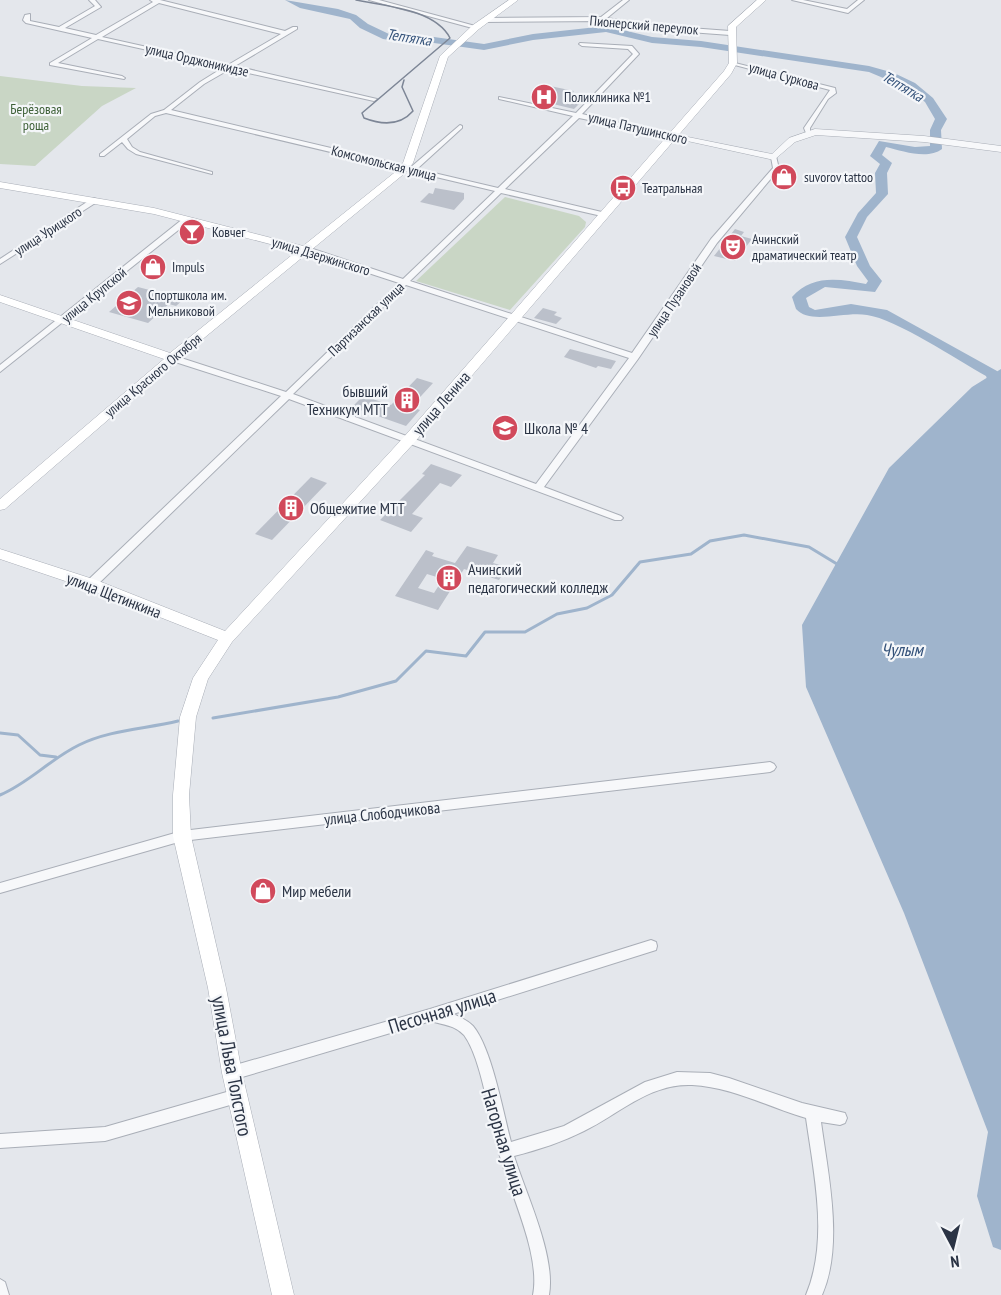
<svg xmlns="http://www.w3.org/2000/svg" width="1001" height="1295" font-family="'PT Sans Narrow',sans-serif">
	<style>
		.green { fill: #c9d6c5 }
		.water { fill: #9fb4cc }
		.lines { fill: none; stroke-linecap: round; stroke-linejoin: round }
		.stream { stroke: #9fb4cc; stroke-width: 3 }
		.river { fill: #9fb4cc; fill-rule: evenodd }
		.building { fill: #bbc0ca; fill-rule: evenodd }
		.minor-casing { stroke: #a9aeb7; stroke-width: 2 }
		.tertiary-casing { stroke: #a9aeb7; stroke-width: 1 }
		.secondary-casing { stroke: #a9aeb7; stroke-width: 1 }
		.minor { fill: #f7f8fa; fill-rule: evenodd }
		.tertiary { fill: #f7f8fa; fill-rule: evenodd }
		.secondary { fill: #fff; fill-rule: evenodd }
		.tram { stroke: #7d8696; stroke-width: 1.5 }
		.labels { text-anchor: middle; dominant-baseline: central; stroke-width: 4.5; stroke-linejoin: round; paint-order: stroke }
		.far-street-label { font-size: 14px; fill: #2b3445; stroke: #f4f6f9 }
		.far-poi-label { font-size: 14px; fill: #2b3445; stroke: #f4f6f9; text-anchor: start }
		.far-park-label { font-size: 14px; fill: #3f6138; stroke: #f4f6f9 }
		.far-water-label { font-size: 15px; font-style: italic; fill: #34527a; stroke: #f4f6f9 }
		.poi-label { font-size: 16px; fill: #2b3445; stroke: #f4f6f9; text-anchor: start }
		.street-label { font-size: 16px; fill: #2b3445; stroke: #f4f6f9 }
		.water-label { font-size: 18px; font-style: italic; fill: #34527a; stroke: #f4f6f9 }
		.near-street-label { font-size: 20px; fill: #2b3445; stroke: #f4f6f9 }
	</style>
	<rect width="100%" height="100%" fill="#e4e7ec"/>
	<g class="green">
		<path d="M 0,76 L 82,86 L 136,88 L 102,106 L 35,166 L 0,164 Z"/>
		<path d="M 505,197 L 579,216 L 586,222 L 585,227 L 510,310 L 416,281 Z"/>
	</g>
	<path class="water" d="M 1001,369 L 1001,1250 L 993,1247 L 977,1196 L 988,1132 L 904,913 L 806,687 L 802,625 L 889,468 L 972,387 Z"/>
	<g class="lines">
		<g class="stream">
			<path d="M 213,718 L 338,697 L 396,681 L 426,651 L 466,656 L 485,632 L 525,632 L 557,614 L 587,608 L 612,595 L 640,562 L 691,554 L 710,541 L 744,535 L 809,547 L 837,564"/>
			<path d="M 0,733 L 18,735 L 40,755 L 56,757"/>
			<path d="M 0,795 C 29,783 50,759 79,745 C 109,730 145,729 178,721"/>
		</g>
		<path class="river" d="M 285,0 L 338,9 L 356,15 L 368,24 L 389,34 L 409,37 L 434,37 L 484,44 L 533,34 L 606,26 L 652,37 L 701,41 L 869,66 L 894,73 L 915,83 L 933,98 L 947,119 L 941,130 L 942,149 C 928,160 902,151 886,147 L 882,155 L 892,163 L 887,173 L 888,194 L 867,217 L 857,237 L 870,266 L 882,281 L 875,292 L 825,287 L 806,298 L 809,307 L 815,310 L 851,304 L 887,310 L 997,371 L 1001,378 L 1001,397 L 991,397 L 989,394 L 991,390 L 986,376 C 957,360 896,319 867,315 C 845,311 810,325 796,309 L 792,297 C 812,274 840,279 866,284 L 868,281 L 857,266 L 845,237 L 858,213 L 876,193 L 875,173 L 880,164 L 870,156 L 879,141 L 915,147 L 930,146 L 930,130 L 935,119 L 925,102 L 907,88 L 869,72 L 701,47 L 652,43 L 606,32 L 533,40 L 484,50 L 434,43 L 409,43 L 383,39 L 360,28 L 350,19 L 300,8 Z"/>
	</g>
	<g class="building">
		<path d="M 550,86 L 574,91 L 568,98 L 582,101 L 574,109 L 536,100 Z"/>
		<path d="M 435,188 L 464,193 L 464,199 L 454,210 L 420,202 L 429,193 L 433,194 Z"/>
		<path d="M 735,229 L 744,232 L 741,236 L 752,239 L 735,261 L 714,256 Z"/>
		<path d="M 138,287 L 184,299 L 176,306 L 169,304 L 148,323 L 109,312 Z"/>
		<path d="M 543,308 L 557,312 L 554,315 L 562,318 L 556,324 L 534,318 Z"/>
		<path d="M 570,349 L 616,361 L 611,369 L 598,366 L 596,368 L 564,357 Z"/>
		<path d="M 417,378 L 433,383 L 411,407 L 420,410 L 406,426 L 352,407 L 363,396 L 391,405 Z"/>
		<path d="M 431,464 L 462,475 L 451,487 L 440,483 L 412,514 L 423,518 L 411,532 L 380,520 L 425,475 L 422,474 Z"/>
		<path d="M 311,477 L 327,483 L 272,540 L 255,534 Z"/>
		<path d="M 467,546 L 498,555 L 493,563 L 507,567 L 499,580 L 464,569 L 438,610 L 395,596 L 426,550 L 434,553 L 432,556 L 455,563 ZM 427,574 L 443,579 L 434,593 L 418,588 Z"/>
	</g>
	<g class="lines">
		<defs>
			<g id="minor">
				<path d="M 89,0 L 95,0 L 101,7 L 65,28 L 96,35 L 153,2 L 150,0 L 160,0 L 285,31 L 293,27 L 297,27 L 297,29 L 235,66 L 377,99 L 374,101 L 230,69 L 204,84 L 171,110 L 411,167 L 460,125 L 462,126 L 462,128 L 417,169 L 498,188 L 573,116 L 499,99 L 499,97 L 576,113 L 633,54 L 628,49 L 582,46 L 579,44 L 580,43 L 632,46 L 639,54 L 638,55 L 582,114 L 675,136 L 675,138 L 579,118 L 505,189 L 606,213 L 606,217 L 501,193 L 410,281 L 632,353 L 711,239 L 773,168 L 771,157 L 776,156 L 779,169 L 717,243 L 638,359 L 544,487 L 621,516 L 623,518 L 621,520 L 615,520 L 289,399 L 95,587 L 87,587 L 86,584 L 87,581 L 281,396 L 169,360 L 169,356 L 175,356 L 286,392 L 399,283 L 304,252 L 304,248 L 310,248 L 403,279 L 495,191 L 166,113 L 155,116 L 127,139 L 132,147 L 140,152 L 212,172 L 212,174 L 136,154 L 128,149 L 122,142 L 104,156 L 100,156 L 100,154 L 151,114 L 164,110 L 200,82 L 224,67 L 98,39 L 58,63 L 122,76 L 125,78 L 124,79 L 50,65 L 50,63 L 92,38 L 26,23 L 23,20 L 25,15 L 30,14 L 30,21 L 59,27 L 95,6 ZM 159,3 L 281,34 L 228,65 L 102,37 ZM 406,285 L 629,358 L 536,484 L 293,394 Z"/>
				<path d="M 369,0 L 379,0 L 479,27 L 476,29 Z"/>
				<path d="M 623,0 L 629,0 L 607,18 L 649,25 L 730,31 L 733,33 L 730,35 L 649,29 L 602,21 L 485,22 L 482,20 L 485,18 L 601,17 Z"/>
				<path d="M 792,0 L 803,0 L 847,9 L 858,0 L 864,0 L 848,13 Z"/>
				<path d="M 731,62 L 835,88 L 836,93 L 828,99 L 810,128 L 810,133 L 806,133 L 804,128 L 830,90 L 731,64 Z"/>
				<path d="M 93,198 L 100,200 L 0,264 L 0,259 Z"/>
				<path d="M 184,218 L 191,220 L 0,372 L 0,365 Z"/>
				<path d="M 770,762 L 774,764 L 776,767 L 774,770 L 770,772 L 182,841 L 0,893 L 0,883 L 182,831 Z"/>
				<path d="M 651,940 L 656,942 L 657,946 L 656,950 L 453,1014 C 460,1017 467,1020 473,1026 C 492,1049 503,1112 511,1142 L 564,1126 L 645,1082 L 677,1072 L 710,1073 L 729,1078 L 802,1103 L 845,1113 L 847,1118 L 845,1123 L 840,1125 L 821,1122 C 828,1174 844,1245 822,1295 L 806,1295 C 829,1240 814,1175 806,1118 C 768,1107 732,1087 692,1085 C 650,1083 619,1114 584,1131 C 562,1142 538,1150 514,1156 C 526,1194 556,1256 549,1295 L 533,1295 C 541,1255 510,1193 499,1153 C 490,1123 482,1059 464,1035 C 455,1025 443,1025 431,1021 L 232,1080 L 227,1078 L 225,1073 L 227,1068 L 232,1066 L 430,1009 Z"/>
				<path d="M 237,1089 L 242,1091 L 244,1096 L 242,1101 L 237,1103 L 105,1141 L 0,1148 L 0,1134 L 105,1127 Z"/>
				<path d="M 0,1279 L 5,1282 L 9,1295 L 0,1295 Z"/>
			</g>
			<path id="tertiary" d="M 815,129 L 924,136 L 1001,146 L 1001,152 L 924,142 L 816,135 L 795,142 L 774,160 L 669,137 L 673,134 L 772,154 L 789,138 Z"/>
			<g id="secondary">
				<path d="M 509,0 L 518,0 L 479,29 L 448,57 L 413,163 L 405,173 L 176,361 L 5,509 L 0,510 L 0,499 L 164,359 L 0,302 L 0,295 L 170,353 L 297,251 L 154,214 L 0,188 L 0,182 L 154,208 L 303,246 L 399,169 L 403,163 L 440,56 L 473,25 Z"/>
				<path d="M 757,0 L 766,0 L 736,27 L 737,63 L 731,74 L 413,444 L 232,642 L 208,679 L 196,717 L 189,795 L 191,836 L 226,988 L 242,1073 L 294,1295 L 272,1295 L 222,1073 L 208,988 L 173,836 L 173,795 L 180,717 L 193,678 L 218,640 L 86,588 L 0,559 L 0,549 L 96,580 L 225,631 L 403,438 L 724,71 L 729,63 L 728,26 Z"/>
			</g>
		</defs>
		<use href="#minor" class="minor-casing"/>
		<use href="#tertiary" class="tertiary-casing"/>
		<use href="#secondary" class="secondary-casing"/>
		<use href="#minor" class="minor"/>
		<use href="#tertiary" class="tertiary"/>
		<use href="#secondary" class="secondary"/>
		<path class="tram" d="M 356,0 C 385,6 435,9 450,38 L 362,113 L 364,118 C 382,125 400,126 413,111 L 402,87 L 404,80"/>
	</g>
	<defs>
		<symbol id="hospital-disc" viewBox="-11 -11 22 22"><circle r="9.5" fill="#d1495b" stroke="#f4f6f9"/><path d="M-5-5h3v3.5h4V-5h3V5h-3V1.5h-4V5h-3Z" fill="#fff"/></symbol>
		<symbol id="shop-disc" viewBox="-11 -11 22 22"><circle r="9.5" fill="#d1495b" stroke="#f4f6f9"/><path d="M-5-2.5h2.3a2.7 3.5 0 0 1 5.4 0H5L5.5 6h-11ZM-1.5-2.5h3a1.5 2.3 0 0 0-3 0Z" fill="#fff"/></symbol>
		<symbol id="bus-disc" viewBox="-11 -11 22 22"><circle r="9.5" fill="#d1495b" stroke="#f4f6f9"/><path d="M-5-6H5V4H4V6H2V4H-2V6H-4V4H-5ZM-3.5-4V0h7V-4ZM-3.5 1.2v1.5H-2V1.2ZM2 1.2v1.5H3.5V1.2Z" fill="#fff"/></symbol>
		<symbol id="bar-disc" viewBox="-11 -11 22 22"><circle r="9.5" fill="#d1495b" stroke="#f4f6f9"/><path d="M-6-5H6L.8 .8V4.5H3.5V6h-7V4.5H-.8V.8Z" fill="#fff"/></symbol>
		<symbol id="theatre-disc" viewBox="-11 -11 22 22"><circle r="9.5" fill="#d1495b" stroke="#f4f6f9"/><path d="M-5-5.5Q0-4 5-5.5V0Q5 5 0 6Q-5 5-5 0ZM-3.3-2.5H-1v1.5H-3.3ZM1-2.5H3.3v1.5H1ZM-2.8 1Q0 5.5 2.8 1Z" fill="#fff"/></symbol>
		<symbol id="school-disc" viewBox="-11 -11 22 22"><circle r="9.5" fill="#d1495b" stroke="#f4f6f9"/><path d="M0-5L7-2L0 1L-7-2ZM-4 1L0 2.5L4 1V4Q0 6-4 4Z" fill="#fff"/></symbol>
		<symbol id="building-disc" viewBox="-11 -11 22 22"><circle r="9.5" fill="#d1495b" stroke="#f4f6f9"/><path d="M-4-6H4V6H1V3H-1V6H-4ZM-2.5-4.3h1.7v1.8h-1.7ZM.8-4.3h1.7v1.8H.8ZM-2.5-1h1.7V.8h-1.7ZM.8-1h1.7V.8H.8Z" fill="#fff"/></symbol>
	</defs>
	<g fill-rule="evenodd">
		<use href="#hospital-disc" x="529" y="82" width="30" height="30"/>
		<use href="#shop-disc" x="769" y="162" width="30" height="30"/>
		<use href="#bus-disc" x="608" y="173" width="30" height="30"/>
		<use href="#bar-disc" x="177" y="217" width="30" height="30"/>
		<use href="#theatre-disc" x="718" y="232" width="30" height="30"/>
		<use href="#shop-disc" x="138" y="252" width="30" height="30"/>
		<use href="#school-disc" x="114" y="288" width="30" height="30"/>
		<use href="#building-disc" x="392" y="385" width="30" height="30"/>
		<use href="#school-disc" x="490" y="413" width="30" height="30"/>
		<use href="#building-disc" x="276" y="493" width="30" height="30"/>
		<use href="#building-disc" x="434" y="563" width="30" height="30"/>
		<use href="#shop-disc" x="248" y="876" width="30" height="30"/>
	</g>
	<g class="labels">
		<g class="far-street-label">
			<text transform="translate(644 25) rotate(5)">Пионерский переулок</text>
			<text transform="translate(197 60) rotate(13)">улица Орджоникидзе</text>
			<text transform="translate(784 76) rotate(15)">улица Суркова</text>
			<text transform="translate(638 128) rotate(13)">улица Патушинского</text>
			<text transform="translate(384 163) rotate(14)">Комсомольская улица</text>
			<text transform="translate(48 231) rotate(-33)">улица Урицкого</text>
			<text transform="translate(321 256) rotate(17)">улица Дзержинского</text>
			<text transform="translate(94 295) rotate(-39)">улица Крупской</text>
			<text transform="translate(674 300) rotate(-56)">улица Пузановой</text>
			<text transform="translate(366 319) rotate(-44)">Партизанская улица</text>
			<text transform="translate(153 375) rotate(-40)">улица Красного Октября</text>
		</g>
		<g class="far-poi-label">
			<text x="564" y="97">Поликлиника №1</text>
			<text x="804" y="177">suvorov tattoo</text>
			<text x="642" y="188">Театральная</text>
			<text x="212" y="232">Ковчег</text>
			<text x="752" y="239">Ачинский<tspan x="752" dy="16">драматический театр</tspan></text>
			<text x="172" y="267">Impuls</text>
			<text x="148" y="295">Спортшкола им.<tspan x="148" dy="16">Мельниковой</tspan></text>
		</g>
		<g class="far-park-label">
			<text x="36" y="109">Берёзовая<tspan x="36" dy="16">роща</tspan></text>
		</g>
		<g class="far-water-label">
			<text transform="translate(409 37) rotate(9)">Тептятка</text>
			<text transform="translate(903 86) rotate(31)">Тептятка</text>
		</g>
		<g class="poi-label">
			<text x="388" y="391" text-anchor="end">бывший<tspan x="388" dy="18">Техникум МТТ</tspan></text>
			<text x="524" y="428">Школа № 4</text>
			<text x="310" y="508">Общежитие МТТ</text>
			<text x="468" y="569">Ачинский<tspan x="468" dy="18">педагогический колледж</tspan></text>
			<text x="282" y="891">Мир мебели</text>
		</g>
		<g class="street-label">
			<text transform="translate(441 403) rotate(-49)">улица Ленина</text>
			<text transform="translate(114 595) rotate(21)">улица Щетинкина</text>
			<text transform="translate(382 813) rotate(-6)">улица Слободчикова</text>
		</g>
		<g class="water-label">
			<text x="902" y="649">Чулым</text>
		</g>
		<g class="near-street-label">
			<text transform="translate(442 1011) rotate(-17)">Песочная улица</text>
			<text transform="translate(232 1066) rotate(79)">улица Льва Толстого</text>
			<text transform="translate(504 1142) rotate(73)">Нагорная улица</text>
		</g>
	</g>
	<g transform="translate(953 1247) rotate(173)" stroke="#f4f6f9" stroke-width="4.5" paint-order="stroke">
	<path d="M0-4.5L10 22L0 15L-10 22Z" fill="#2b3445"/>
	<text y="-9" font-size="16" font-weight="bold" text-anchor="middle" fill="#2b3445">N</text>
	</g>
</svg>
